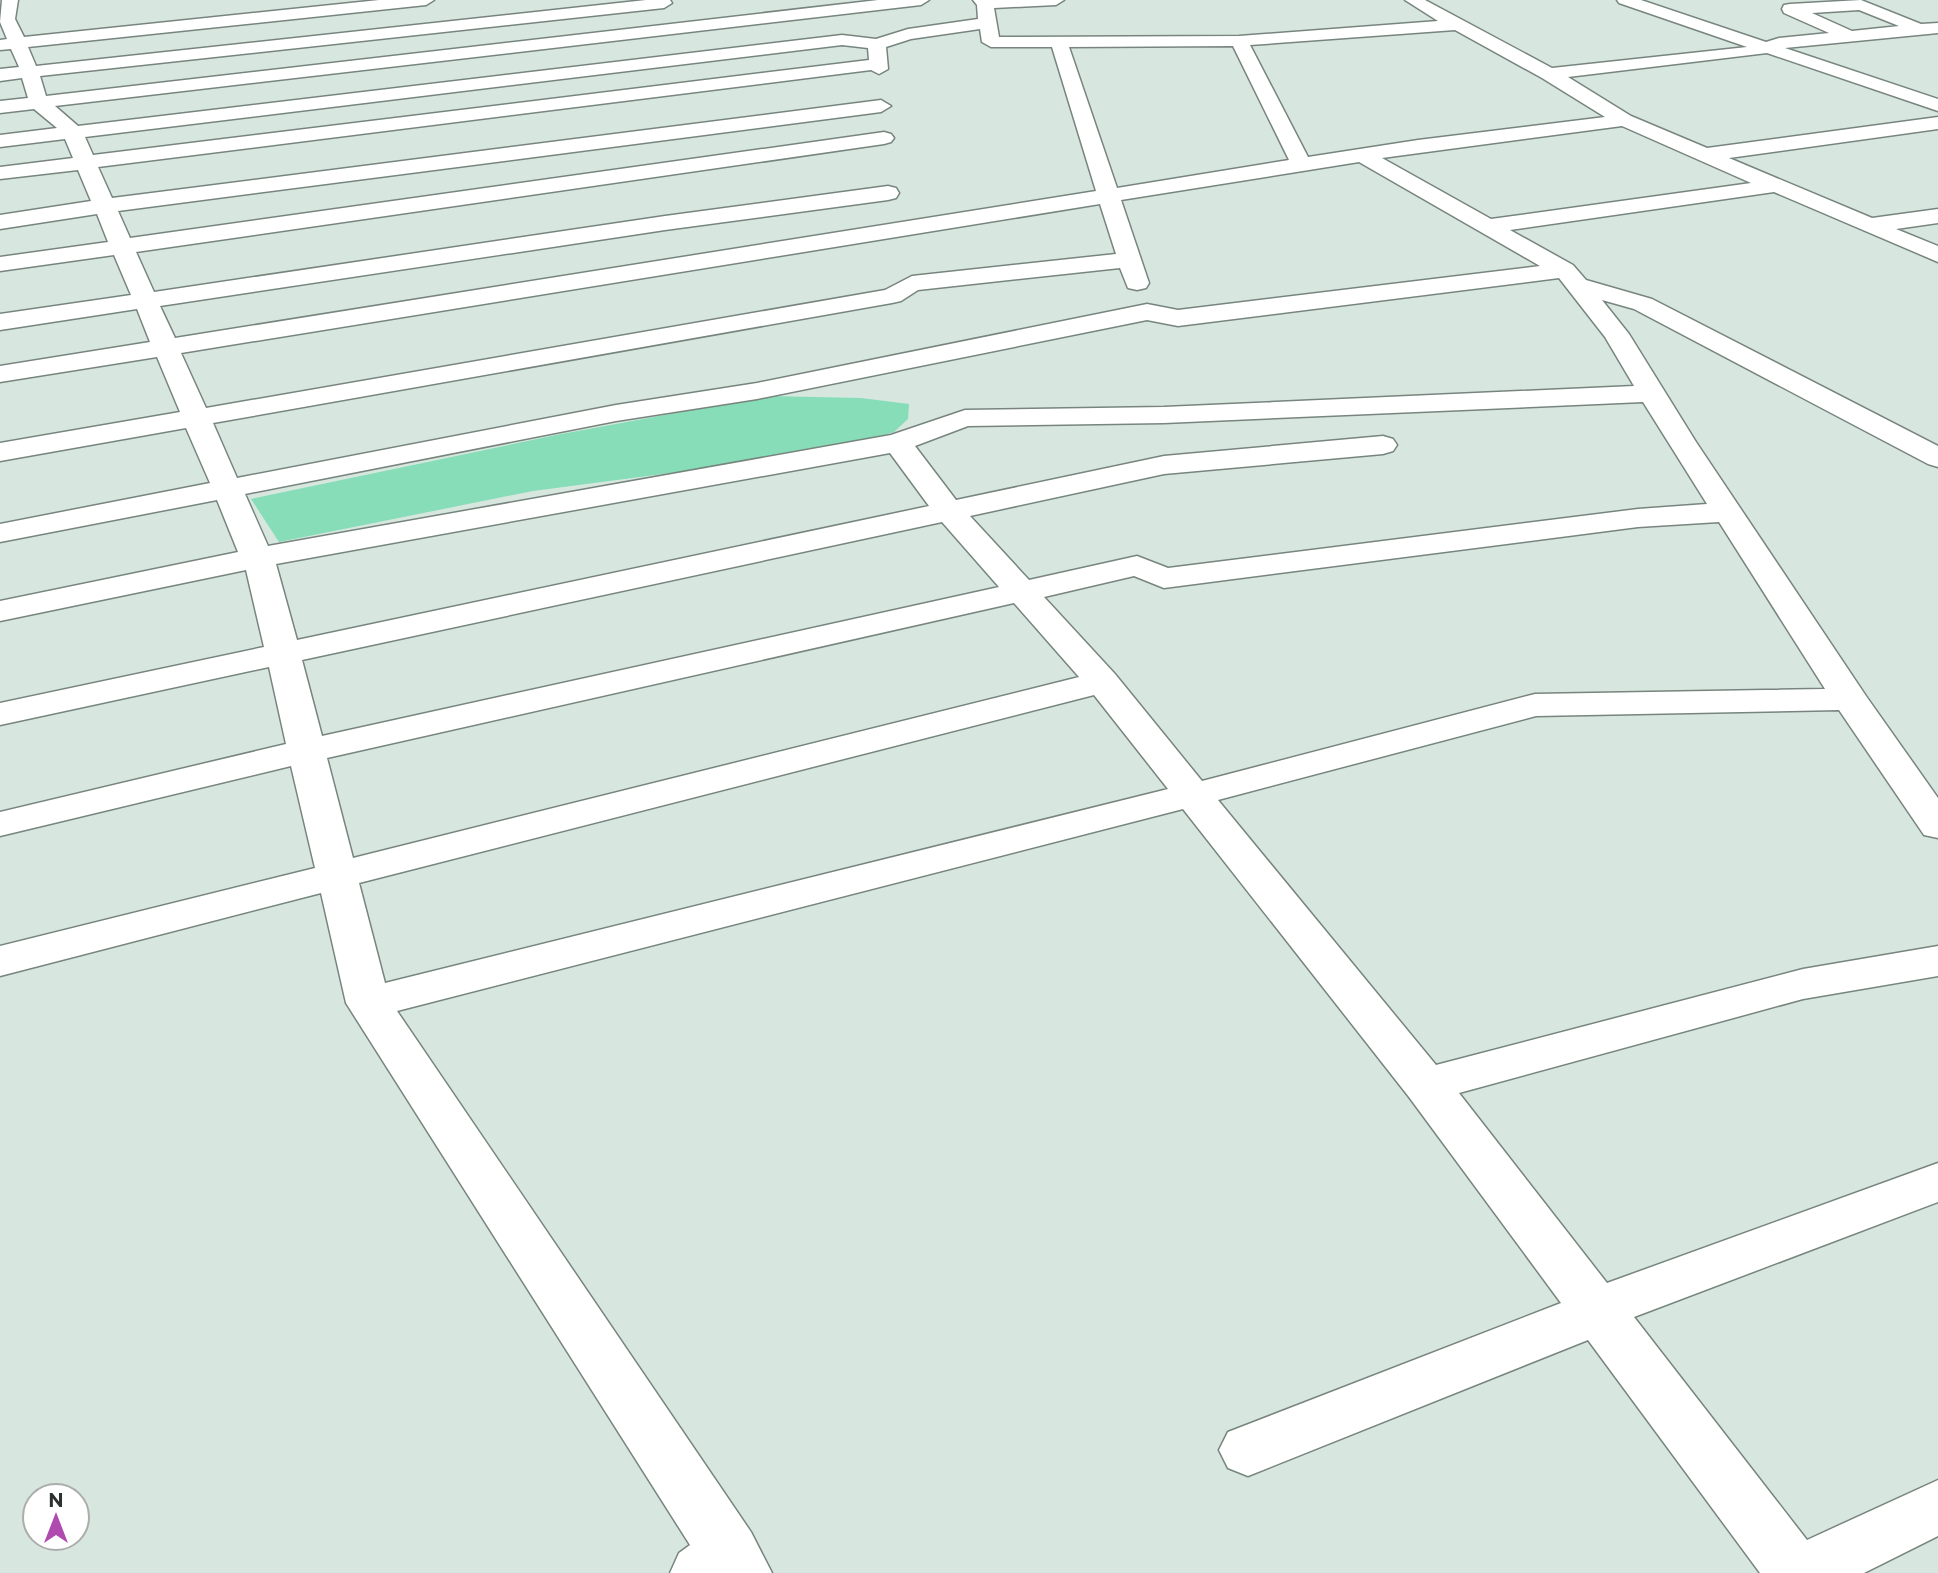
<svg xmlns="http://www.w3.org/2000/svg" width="1938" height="1573" font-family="Montserrat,sans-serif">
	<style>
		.green { fill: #86ddb7 }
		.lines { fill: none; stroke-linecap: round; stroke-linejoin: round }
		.minor-casing { stroke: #77857e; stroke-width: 3 }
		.minor { fill: #fff; fill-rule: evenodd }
	</style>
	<rect width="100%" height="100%" fill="#d7e7df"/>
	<path class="green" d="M 768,396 L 861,398 L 909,404 L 908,419 L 894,432 L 871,439 L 678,472 L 533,491 L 279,542 L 251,499 L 556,435 Z"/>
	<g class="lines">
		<defs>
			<path id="minor" d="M 2,0 L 18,0 L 15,19 L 24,37 L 379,0 L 434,0 L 426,5 L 28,47 L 36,66 L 646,0 L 670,0 L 672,3 L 664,8 L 40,76 L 46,96 L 878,0 L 929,0 L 921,5 L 55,106 L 78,126 L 842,35 L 876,39 L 908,29 L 978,19 L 977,5 L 973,0 L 1064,0 L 1056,5 L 994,8 L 999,37 L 1239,36 L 1438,21 L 1405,0 L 1425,0 L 1552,68 L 1747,47 L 1619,3 L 1617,0 L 1641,0 L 1766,42 L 1779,38 L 1829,33 L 1784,13 L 1782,9 L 1784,5 L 1790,4 L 1861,0 L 1921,24 L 1938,23 L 1938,33 L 1785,48 L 1938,99 L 1938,111 L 1767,53 L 1568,77 L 1631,116 L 1707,148 L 1938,117 L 1938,129 L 1729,158 L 1872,218 L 1938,209 L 1938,223 L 1896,229 L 1938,246 L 1938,262 L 1774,192 L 1510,230 L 1573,265 L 1586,280 L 1652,299 L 1938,446 L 1938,467 L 1928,464 L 1634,309 L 1602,300 L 1629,334 L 1696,442 L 1866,696 L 1938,798 L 1938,838 L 1924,835 L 1839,710 L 1536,716 L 1218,800 L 1436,1065 L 1803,969 L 1938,946 L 1938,976 L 1803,999 L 1459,1093 L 1607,1283 L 1938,1163 L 1938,1202 L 1634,1317 L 1807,1540 L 1938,1480 L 1938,1536 L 1864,1573 L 1760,1573 L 1588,1340 L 1248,1476 L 1228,1468 L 1219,1450 L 1228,1432 L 1561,1303 L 1409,1097 L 1183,809 L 397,1011 L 751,1532 L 772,1573 L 670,1573 L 679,1553 L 690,1545 L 346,1003 L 321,893 L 0,976 L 0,946 L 315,868 L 291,766 L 0,836 L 0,812 L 286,744 L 269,667 L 0,725 L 0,703 L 264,647 L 246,570 L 0,621 L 0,601 L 238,552 L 217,500 L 0,542 L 0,524 L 210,483 L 186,428 L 0,461 L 0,443 L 180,412 L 157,357 L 0,382 L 0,366 L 150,342 L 137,309 L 0,330 L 0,314 L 131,295 L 114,255 L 0,271 L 0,257 L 108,242 L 97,214 L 0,229 L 0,215 L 91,201 L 78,170 L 0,179 L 0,167 L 73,158 L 65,139 L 0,147 L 0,135 L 57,128 L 34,109 L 0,113 L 0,101 L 28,98 L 22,78 L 0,81 L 0,69 L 19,67 L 11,49 L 0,50 L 0,40 L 7,39 L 0,22 ZM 1859,10 L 1899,26 L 1852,31 L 1812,13 ZM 980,29 L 982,42 L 991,47 L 1052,47 L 1096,191 L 175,338 L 160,306 L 665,230 L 888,200 L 896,198 L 899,193 L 896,188 L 888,186 L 665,216 L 154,292 L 136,252 L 884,144 L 891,142 L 894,138 L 891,134 L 884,132 L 130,238 L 118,211 L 881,112 L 891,106 L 881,100 L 112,198 L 98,167 L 871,70 L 879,74 L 888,69 L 886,47 L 911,39 ZM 1455,30 L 1542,78 L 1605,117 L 1418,140 L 1308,157 L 1250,45 ZM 842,45 L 868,48 L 869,60 L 93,155 L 85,137 ZM 1233,46 L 1289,160 L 1117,188 L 1069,47 ZM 1622,126 L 1751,183 L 1491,219 L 1382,158 ZM 1359,162 L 1540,266 L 1178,310 L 1147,304 L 757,383 L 616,405 L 237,478 L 213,423 L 892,303 L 901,301 L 918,290 L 1120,268 L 1128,288 L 1137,290 L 1146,288 L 1149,283 L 1121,200 ZM 1100,204 L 1116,254 L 912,276 L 885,290 L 206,408 L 181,353 ZM 1559,278 L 1605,337 L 1634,386 L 1164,407 L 965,410 L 891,435 L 268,546 L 245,494 L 616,421 L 757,399 L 1147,320 L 1178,326 ZM 1643,402 L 1707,504 L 1638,509 L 1168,568 L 1137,556 L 1029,580 L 970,516 L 1164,474 L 1383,454 L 1393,451 L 1397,445 L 1393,439 L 1383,436 L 1164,456 L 956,500 L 915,446 L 968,426 L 1164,423 ZM 890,453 L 929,506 L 297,640 L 276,564 ZM 942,522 L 999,587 L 322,736 L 302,660 ZM 1719,522 L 1825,689 L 1535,694 L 1202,781 L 1115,674 L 1044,597 L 1134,576 L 1164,588 L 1638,527 ZM 1014,603 L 1079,677 L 353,858 L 327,758 ZM 1094,695 L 1168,789 L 385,983 L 359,883 Z"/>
		</defs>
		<use href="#minor" class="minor-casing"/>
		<use href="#minor" class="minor"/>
	</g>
	<g transform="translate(56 1517)"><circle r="33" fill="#ffffff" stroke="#abadac" stroke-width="2"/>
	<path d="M0-5L12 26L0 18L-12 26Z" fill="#af4aaf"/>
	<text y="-10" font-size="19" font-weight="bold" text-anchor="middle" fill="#2c322f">N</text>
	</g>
</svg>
